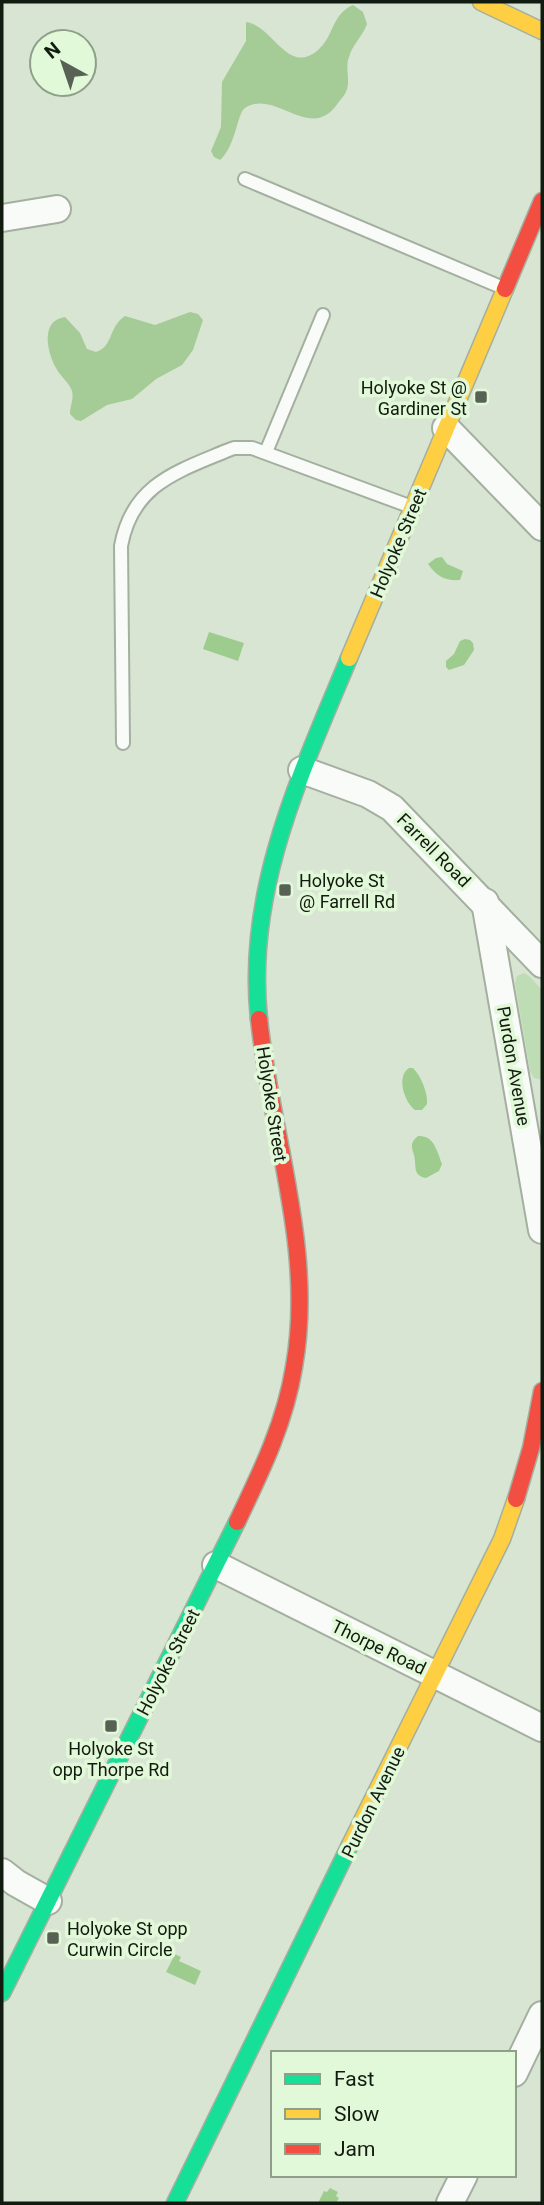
<svg xmlns="http://www.w3.org/2000/svg" width="544" height="2205" font-family="Roboto,sans-serif">
	<style>
		.green { fill: #bfddb4 }
		.forest { fill: #a5cb97 }
		.water { fill: #9ecc8e }
		.lines { fill: none; stroke-linecap: round; stroke-linejoin: round }
		.lane-casing { stroke: #a4afa0; stroke-width: 16 }
		.street-casing { stroke: #a4afa0; stroke-width: 30 }
		.fast-casing { stroke: #a4afa0; stroke-width: 19 }
		.slow-casing { stroke: #a4afa0; stroke-width: 19 }
		.jam-casing { stroke: #a4afa0; stroke-width: 19 }
		.lane { stroke: #f9fbf8; stroke-width: 12 }
		.street { stroke: #f9fbf8; stroke-width: 26 }
		.fast { stroke: #16e098; stroke-width: 16 }
		.slow { stroke: #ffcf43; stroke-width: 16 }
		.jam { stroke: #f24e42; stroke-width: 16 }
		.poi-dot { fill: #576254; stroke: #e1f9d9; stroke-width: 2.5 }
		.labels { text-anchor: middle; dominant-baseline: central; stroke-width: 7; stroke-linejoin: round; paint-order: stroke }
		.poi-label { font-size: 18px; fill: #121b0f; stroke: #e1f9d9; text-anchor: start }
		.street-label { font-size: 18px; fill: #121b0f; stroke: #e1f9d9 }
	</style>
	<rect width="100%" height="100%" fill="#d8e5d3"/>
	<path class="green" d="M 524,973 L 529,976 L 542,990 L 542,1080 L 534,1078 L 530,1071 L 515,983 L 517,976 Z"/>
	<g class="forest">
		<path d="M 353,5 L 363,12 L 367,24 C 363,36 352,45 349,57 C 345,67 350,79 347,89 C 346,94 341,99 338,103 C 311,144 275,88 245,108 C 237,113 236,146 220,160 L 214,157 L 211,151 L 221,127 L 222,82 L 246,41 L 246,22 C 273,25 289,79 320,48 C 334,35 332,14 353,5 Z"/>
		<path d="M 190,312 L 198,314 L 203,320 L 193,350 L 182,365 L 156,379 L 132,399 L 107,405 L 81,421 L 76,420 L 70,414 C 70,406 74,399 72,391 C 69,382 60,376 56,368 C 47,352 40,320 65,317 L 80,333 L 87,349 L 96,352 C 114,346 108,327 125,316 L 155,325 Z"/>
	</g>
	<g class="water">
		<path d="M 442,557 L 447,564 L 463,571 L 460,580 C 446,581 437,577 428,564 L 436,558 Z"/>
		<path d="M 209,632 L 244,643 L 238,661 L 203,649 Z"/>
		<path d="M 465,639 L 470,640 L 473,643 L 474,650 L 464,665 L 449,670 L 446,667 L 446,661 L 454,654 L 460,641 Z"/>
		<path d="M 409,1068 L 413,1068 C 421,1076 428,1093 427,1104 L 422,1110 L 415,1110 C 404,1102 396,1076 409,1068 Z"/>
		<path d="M 418,1136 C 434,1135 437,1151 442,1164 L 439,1171 L 426,1178 C 412,1175 417,1167 414,1155 C 412,1148 409,1143 418,1136 Z"/>
		<path d="M 175,1954 L 181,1957 L 179,1961 L 201,1971 L 195,1985 L 166,1972 Z"/>
		<path d="M 330,2188 L 338,2192 L 336,2196 L 339,2198 L 336,2203 L 318,2203 L 324,2191 L 327,2192 Z"/>
	</g>
	<g class="lines">
		<defs>
			<g id="lane">
				<path d="M 245,179 L 501,287"/>
				<path d="M 266,452 L 323,315"/>
				<path d="M 123,743 L 121,546 C 132,485 176,472 226,451 L 234,448 L 252,448 L 409,506"/>
			</g>
			<g id="street">
				<path d="M 2,218 L 57,209"/>
				<path d="M 446,428 L 542,527"/>
				<path d="M 302,770 L 368,794 L 392,808 L 542,964"/>
				<path d="M 485,902 L 542,1230"/>
				<path d="M 216,1565 L 542,1728"/>
				<path d="M 2,1872 L 16,1883 L 48,1901"/>
				<path d="M 514,2073 L 542,2015"/>
				<path d="M 450,2203 L 464,2175"/>
			</g>
			<g id="fast">
				<path d="M 259,1019 C 245,890 301,774 349,658"/>
				<path d="M 2,1993 L 237,1522"/>
				<path d="M 175,2203 L 350,1845"/>
			</g>
			<g id="slow">
				<path d="M 481,2 L 542,31"/>
				<path d="M 349,658 L 505,289"/>
				<path d="M 350,1845 L 502,1539 L 516,1499"/>
			</g>
			<g id="jam">
				<path d="M 505,289 L 542,201"/>
				<path d="M 516,1499 L 531,1448 L 542,1391"/>
				<path d="M 237,1522 C 261,1472 285,1423 294,1367 C 315,1250 271,1135 259,1019"/>
			</g>
		</defs>
		<use href="#lane" class="lane-casing"/>
		<use href="#street" class="street-casing"/>
		<use href="#fast" class="fast-casing"/>
		<use href="#slow" class="slow-casing"/>
		<use href="#jam" class="jam-casing"/>
		<use href="#lane" class="lane"/>
		<use href="#street" class="street"/>
		<use href="#fast" class="fast"/>
		<use href="#slow" class="slow"/>
		<use href="#jam" class="jam"/>
	</g>
	<g class="poi-dot">
		<rect x="474" y="390" width="14" height="14" rx="3.5"/>
		<rect x="278" y="883" width="14" height="14" rx="3.5"/>
		<rect x="104" y="1719" width="14" height="14" rx="3.5"/>
		<rect x="46" y="1931" width="14" height="14" rx="3.5"/>
	</g>
	<g class="labels">
		<g class="poi-label">
			<text x="467" y="387" text-anchor="end">Holyoke St @<tspan x="467" dy="21">Gardiner St</tspan></text>
			<text x="299" y="880">Holyoke St<tspan x="299" dy="21">@ Farrell Rd</tspan></text>
			<text x="111" y="1748" text-anchor="middle">Holyoke St<tspan x="111" dy="21">opp Thorpe Rd</tspan></text>
			<text x="67" y="1928">Holyoke St opp<tspan x="67" dy="21">Curwin Circle</tspan></text>
		</g>
		<g class="street-label">
			<text transform="translate(398 543) rotate(-67)">Holyoke Street</text>
			<text transform="translate(434 850) rotate(45)">Farrell Road</text>
			<text transform="translate(514 1066) rotate(80)">Purdon Avenue</text>
			<text transform="translate(272 1104) rotate(81)">Holyoke Street</text>
			<text transform="translate(379 1647) rotate(26)">Thorpe Road</text>
			<text transform="translate(168 1662) rotate(-63)">Holyoke Street</text>
			<text transform="translate(373 1802) rotate(-64)">Purdon Avenue</text>
		</g>
	</g>
	<rect width="544" height="2205" fill="none" stroke="#121b0f" stroke-width="7"/>
	<rect x="271" y="2051" width="245" height="126" fill="#e1f9d9" stroke="#8ea088" stroke-width="2"/>
	<rect x="285" y="2074" width="35" height="10" fill="#16e098" stroke="#8ea088" stroke-width="2"/>
	<text x="334" y="2086" font-size="21" fill="#121b0f">Fast</text>
	<rect x="285" y="2109" width="35" height="10" fill="#ffcf43" stroke="#8ea088" stroke-width="2"/>
	<text x="334" y="2121" font-size="21" fill="#121b0f">Slow</text>
	<rect x="285" y="2144" width="35" height="10" fill="#f24e42" stroke="#8ea088" stroke-width="2"/>
	<text x="334" y="2156" font-size="21" fill="#121b0f">Jam</text>
	<g transform="translate(63 63) rotate(320)"><circle r="33" fill="#e1f9d9" stroke="#8ea088" stroke-width="2"/>
	<path d="M0-5L12 26L0 18L-12 26Z" fill="#576254"/>
	<text y="-10" font-size="19" font-weight="bold" text-anchor="middle" fill="#121b0f">N</text>
	</g>
</svg>
